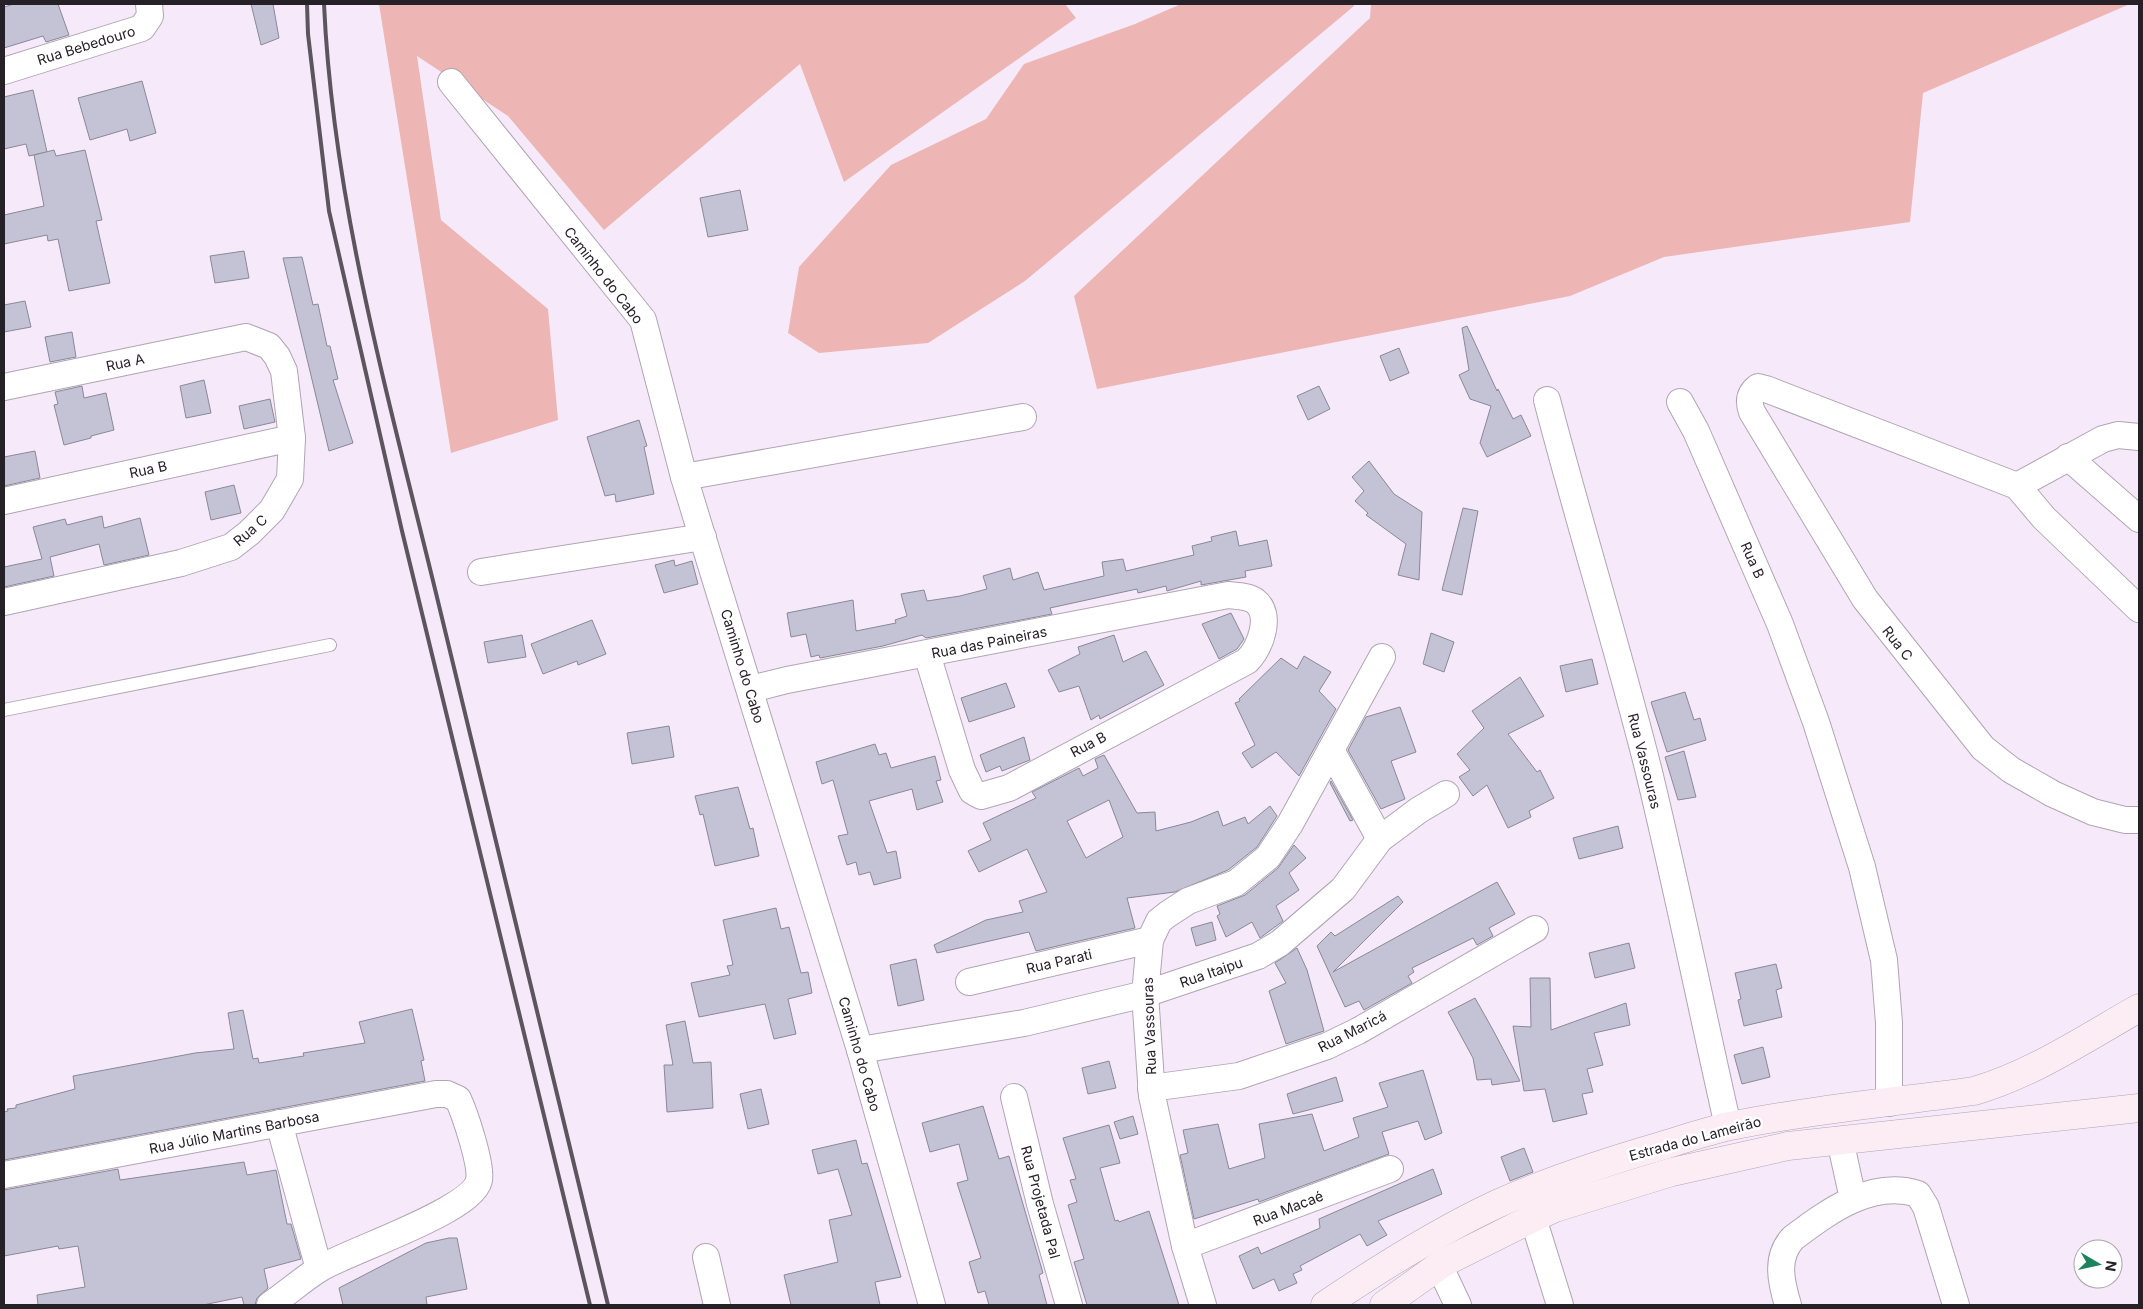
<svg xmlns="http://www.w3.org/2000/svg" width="2143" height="1309" font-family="Inter,sans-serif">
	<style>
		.green { fill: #edb5b3 }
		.building { fill: #c4c3d5; stroke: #898899; fill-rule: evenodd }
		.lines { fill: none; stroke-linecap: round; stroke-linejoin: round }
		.service-casing { stroke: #b0a5b3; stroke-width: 14 }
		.minor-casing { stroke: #b0a5b3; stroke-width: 28 }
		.secondary-casing { stroke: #b0a5b3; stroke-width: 29 }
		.service { stroke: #fff; stroke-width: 12 }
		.minor { stroke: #fff; stroke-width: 26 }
		.secondary { stroke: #fcecf3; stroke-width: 28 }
		.rail { stroke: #5c555e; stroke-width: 4 }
		.labels { text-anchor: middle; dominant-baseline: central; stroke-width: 5; stroke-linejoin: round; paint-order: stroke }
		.street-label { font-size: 14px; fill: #262127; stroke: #fff }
	</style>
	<rect width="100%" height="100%" fill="#f6eafa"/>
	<g class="green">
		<path d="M 379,4 L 1065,4 L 1076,18 L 844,182 L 800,64 L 604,230 L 508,116 L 417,56 L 441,220 L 548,309 L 558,420 L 451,453 Z"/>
		<path d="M 1181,4 L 1354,4 L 1354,6 L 1025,281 L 928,343 L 819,353 L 788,333 L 799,267 L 891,165 L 986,119 L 1024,64 L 1135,24 Z"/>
		<path d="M 1371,4 L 2130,4 L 1923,93 L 1910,222 L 1664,257 L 1570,296 L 1097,389 L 1074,296 L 1370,18 Z"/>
	</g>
	<g class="building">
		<path d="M 14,4 L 58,4 L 69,35 L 46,42 L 43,36 L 4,48 L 4,7 Z"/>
		<path d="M 251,4 L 273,4 L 279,38 L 261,45 Z"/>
		<path d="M 142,81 L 156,133 L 130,141 L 127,129 L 90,140 L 78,98 Z"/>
		<path d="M 33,90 L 47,152 L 29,156 L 26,144 L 4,149 L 4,97 Z"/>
		<path d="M 54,150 L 56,156 L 85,150 L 102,220 L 96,221 L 110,283 L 69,291 L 58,239 L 48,241 L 47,235 L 4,244 L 4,215 L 44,206 L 34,155 Z"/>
		<path d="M 740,190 L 748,230 L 708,237 L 700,198 Z"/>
		<path d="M 244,251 L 249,278 L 215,283 L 210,256 Z"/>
		<path d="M 302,257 L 313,305 L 318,304 L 327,346 L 330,346 L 338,379 L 333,380 L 353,443 L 329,451 L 283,258 Z"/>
		<path d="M 25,301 L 31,327 L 4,332 L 4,305 Z"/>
		<path d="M 1467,326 L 1497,391 L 1498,389 L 1513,419 L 1521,415 L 1531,436 L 1487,457 L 1480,443 L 1491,406 L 1470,399 L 1459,375 L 1469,370 L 1462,328 Z"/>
		<path d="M 72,332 L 76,357 L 50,362 L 45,337 Z"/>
		<path d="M 1399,348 L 1409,373 L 1390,381 L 1380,356 Z"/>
		<path d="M 204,380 L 211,413 L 186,418 L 180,386 Z"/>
		<path d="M 82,386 L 84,398 L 106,393 L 114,430 L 91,436 L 91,438 L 64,445 L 54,405 L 58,404 L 55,392 Z"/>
		<path d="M 1319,386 L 1330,409 L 1308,420 L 1297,396 Z"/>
		<path d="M 270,399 L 275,422 L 244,429 L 239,406 Z"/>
		<path d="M 639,420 L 647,446 L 644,447 L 654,494 L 616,502 L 615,494 L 605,496 L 587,437 Z"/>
		<path d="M 35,451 L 40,478 L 4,486 L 4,457 Z"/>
		<path d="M 1369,461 L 1394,494 L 1422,512 L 1419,580 L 1398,575 L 1406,544 L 1366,515 L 1368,513 L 1355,501 L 1364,491 L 1352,477 Z"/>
		<path d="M 234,485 L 241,513 L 211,520 L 205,492 Z"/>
		<path d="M 1463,508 L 1478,511 L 1462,595 L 1442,590 Z"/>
		<path d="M 102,516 L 104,528 L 140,518 L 149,555 L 104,565 L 99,544 L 50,557 L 54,576 L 4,587 L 4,567 L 42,559 L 33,527 L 65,519 L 67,525 Z"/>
		<path d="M 1236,531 L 1239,546 L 1267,540 L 1272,566 L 1245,571 L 1246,577 L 1229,580 L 1201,585 L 1201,581 L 1167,591 L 1166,586 L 1138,593 L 1137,589 L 1050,608 L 1052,614 L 926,638 L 922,635 L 883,646 L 820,658 L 819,655 L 811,657 L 806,634 L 791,637 L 787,613 L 853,600 L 856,631 L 896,623 L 895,620 L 907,616 L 901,594 L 924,590 L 927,601 L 960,596 L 987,589 L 983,576 L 1010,568 L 1013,580 L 1038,572 L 1044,590 L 1104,576 L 1102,562 L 1123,559 L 1126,571 L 1194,555 L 1192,546 L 1212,541 L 1211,537 Z"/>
		<path d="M 674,560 L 675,566 L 692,561 L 698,584 L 664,593 L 655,565 Z"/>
		<path d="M 1231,613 L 1244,639 L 1237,649 L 1219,659 L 1202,624 Z"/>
		<path d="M 592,620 L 606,654 L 578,665 L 577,661 L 543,674 L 531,644 Z"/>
		<path d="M 1431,633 L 1454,642 L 1444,672 L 1423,664 Z"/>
		<path d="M 522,635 L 526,657 L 488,663 L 484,642 Z"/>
		<path d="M 1114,635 L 1123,662 L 1146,651 L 1164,685 L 1100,719 L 1099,715 L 1091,720 L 1079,686 L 1059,692 L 1048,670 L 1080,654 L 1078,647 Z"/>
		<path d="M 1304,656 L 1331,672 L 1319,691 L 1336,709 L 1299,776 L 1276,752 L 1252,768 L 1242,753 L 1255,745 L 1235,703 L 1240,701 L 1239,699 L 1281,658 L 1297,669 Z"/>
		<path d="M 1592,659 L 1598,684 L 1566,692 L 1560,666 Z"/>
		<path d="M 1520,677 L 1544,716 L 1508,734 L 1537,772 L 1540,770 L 1554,798 L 1529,811 L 1531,817 L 1508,828 L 1487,785 L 1473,796 L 1459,777 L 1470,770 L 1457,754 L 1484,728 L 1472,711 Z"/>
		<path d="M 1006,683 L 1015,707 L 969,722 L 961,698 Z"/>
		<path d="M 1685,692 L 1694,720 L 1700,718 L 1706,740 L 1667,752 L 1651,702 Z"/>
		<path d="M 1400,707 L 1416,752 L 1391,761 L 1405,799 L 1381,809 L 1348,750 L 1366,717 Z"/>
		<path d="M 669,726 L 674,757 L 632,764 L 627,733 Z"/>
		<path d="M 1024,737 L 1030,760 L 1002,771 L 1000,766 L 986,772 L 980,755 Z"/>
		<path d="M 875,744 L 879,755 L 886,753 L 891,768 L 935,756 L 941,780 L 936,781 L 943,802 L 917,810 L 912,789 L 869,801 L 887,853 L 896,851 L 901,878 L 874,885 L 870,872 L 859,875 L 856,862 L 847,865 L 838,836 L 848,834 L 833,780 L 822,784 L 816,762 Z"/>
		<path d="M 1684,751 L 1696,797 L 1678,800 L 1665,757 Z"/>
		<path d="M 1104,755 L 1137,813 L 1155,812 L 1156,831 L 1191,822 L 1218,811 L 1223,826 L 1245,817 L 1248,824 L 1270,806 L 1277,816 L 1257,847 L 1228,870 L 1175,892 L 1127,898 L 1135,928 L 1036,951 L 1029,932 L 937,953 L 934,945 L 986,920 L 1023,912 L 1019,901 L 1047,892 L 1027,849 L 979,872 L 968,851 L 991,840 L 983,823 L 1036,798 L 1032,792 L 1079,768 L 1083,776 L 1098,768 L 1095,759 ZM 1109,800 L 1123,837 L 1086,858 L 1067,821 Z"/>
		<path d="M 1331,781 L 1353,820 L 1350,821 L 1330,783 Z"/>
		<path d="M 738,787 L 750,829 L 753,828 L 759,856 L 715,866 L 703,814 L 700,815 L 695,796 Z"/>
		<path d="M 1618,826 L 1623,848 L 1579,859 L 1573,838 Z"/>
		<path d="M 1294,845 L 1306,858 L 1289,873 L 1299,890 L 1276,906 L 1283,921 L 1260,938 L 1252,922 L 1226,937 L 1217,916 L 1220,914 L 1217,906 L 1245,895 L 1278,868 Z"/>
		<path d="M 1497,882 L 1515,914 L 1489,928 L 1493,936 L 1477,945 L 1473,938 L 1412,968 L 1414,972 L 1408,976 L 1412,983 L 1364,1010 L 1359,1001 L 1345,1007 L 1317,946 L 1331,932 L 1335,936 L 1398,896 L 1403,902 L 1333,972 Z"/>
		<path d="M 776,908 L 781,929 L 789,927 L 801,973 L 808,972 L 812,993 L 788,999 L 796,1034 L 774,1039 L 765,1004 L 699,1017 L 691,983 L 730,975 L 727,966 L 733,965 L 723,920 Z"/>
		<path d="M 1212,922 L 1216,940 L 1196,946 L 1191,928 Z"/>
		<path d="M 1629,943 L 1635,968 L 1595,978 L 1589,953 Z"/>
		<path d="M 1297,948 L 1307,970 L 1324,1031 L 1286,1044 L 1269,991 L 1286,983 L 1275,963 Z"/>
		<path d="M 916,959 L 924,1000 L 898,1006 L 890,965 Z"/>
		<path d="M 1776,964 L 1782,988 L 1776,990 L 1782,1017 L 1744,1026 L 1738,1000 L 1741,999 L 1735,973 Z"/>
		<path d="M 1530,978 L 1550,978 L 1551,1030 L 1626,1003 L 1630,1025 L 1594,1033 L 1603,1065 L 1587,1069 L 1593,1092 L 1582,1094 L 1587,1114 L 1553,1122 L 1545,1089 L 1524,1091 L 1513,1026 L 1531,1027 Z"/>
		<path d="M 1475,998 L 1493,1030 L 1520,1081 L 1492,1085 L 1491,1079 L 1477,1080 L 1473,1058 L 1448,1012 Z"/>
		<path d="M 412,1009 L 424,1060 L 421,1061 L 425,1081 L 4,1160 L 4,1112 L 8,1111 L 7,1109 L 16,1108 L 16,1105 L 75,1089 L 73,1076 L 195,1053 L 234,1049 L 228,1013 L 243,1010 L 253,1059 L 258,1058 L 259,1063 L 304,1056 L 303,1053 L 365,1043 L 359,1022 Z"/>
		<path d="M 685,1021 L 693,1063 L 711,1062 L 713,1108 L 667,1112 L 664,1065 L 673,1065 L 666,1025 Z"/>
		<path d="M 1763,1047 L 1770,1077 L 1742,1084 L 1734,1055 Z"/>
		<path d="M 1109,1061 L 1116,1088 L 1088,1094 L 1082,1068 Z"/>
		<path d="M 1423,1070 L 1442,1133 L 1425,1140 L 1418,1121 L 1382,1132 L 1389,1154 L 1259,1202 L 1258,1199 L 1194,1219 L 1180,1155 L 1188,1153 L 1183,1130 L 1218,1124 L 1229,1169 L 1265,1158 L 1259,1124 L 1312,1114 L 1324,1151 L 1359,1137 L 1353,1118 L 1388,1107 L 1379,1083 Z"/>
		<path d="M 1336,1077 L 1343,1101 L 1293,1114 L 1287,1094 Z"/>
		<path d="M 761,1089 L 769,1124 L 748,1129 L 740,1094 Z"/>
		<path d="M 983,1106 L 999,1159 L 1009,1156 L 1043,1273 L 1039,1275 L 1047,1305 L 989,1305 L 985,1291 L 978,1293 L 969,1262 L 981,1258 L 957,1183 L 968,1180 L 959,1144 L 930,1152 L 922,1123 Z"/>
		<path d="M 1133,1116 L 1138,1134 L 1120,1139 L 1114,1122 Z"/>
		<path d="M 1109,1125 L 1120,1163 L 1100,1168 L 1115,1221 L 1118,1220 L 1119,1222 L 1149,1211 L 1179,1305 L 1087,1305 L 1074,1262 L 1084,1259 L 1068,1205 L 1077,1202 L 1070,1180 L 1076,1179 L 1063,1138 Z"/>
		<path d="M 856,1140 L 862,1164 L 867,1163 L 901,1277 L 875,1282 L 880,1305 L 791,1305 L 784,1275 L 838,1262 L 829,1220 L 852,1215 L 838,1169 L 818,1174 L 812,1150 Z"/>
		<path d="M 1524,1148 L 1533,1172 L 1510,1181 L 1501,1157 Z"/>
		<path d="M 244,1162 L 247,1175 L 276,1170 L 287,1224 L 291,1224 L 301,1259 L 264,1269 L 268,1288 L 257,1298 L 255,1305 L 244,1305 L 242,1297 L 203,1305 L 38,1305 L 37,1295 L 85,1287 L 78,1246 L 59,1249 L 58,1246 L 4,1256 L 4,1190 L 118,1169 L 120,1180 Z"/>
		<path d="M 1433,1169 L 1442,1194 L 1378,1221 L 1387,1235 L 1367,1246 L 1360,1234 L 1300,1266 L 1302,1270 L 1293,1274 L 1297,1283 L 1279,1291 L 1274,1279 L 1253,1289 L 1239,1256 L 1258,1247 L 1261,1254 L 1320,1228 L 1319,1219 Z"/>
		<path d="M 449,1238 L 457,1238 L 467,1289 L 426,1297 L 427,1305 L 343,1305 L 339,1288 L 426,1243 Z"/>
	</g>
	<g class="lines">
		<defs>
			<path id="service" d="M 4,710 L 330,645"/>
			<g id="minor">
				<path d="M 4,71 L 142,28 L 150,16 L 149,4"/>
				<path d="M 451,82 L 643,320 L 684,477 L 860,1050 L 932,1305"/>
				<path d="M 4,387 L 246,337 L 269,346 L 277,356 L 284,371 L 292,438 L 290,479 L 272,510 L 249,533 L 231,547 L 181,563 L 4,602"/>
				<path d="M 1547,400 C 1579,523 1617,645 1648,768 C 1677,887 1701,1007 1728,1126"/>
				<path d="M 1680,402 L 1696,431 L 1780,624 L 1816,722 L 1862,867 L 1884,960 L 1889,1023 L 1889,1103"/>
				<path d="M 2068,457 L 2139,519"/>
				<path d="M 684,477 L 1023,417"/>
				<path d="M 2017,486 L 2103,439 L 2118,435 L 2139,437"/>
				<path d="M 4,501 L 292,438"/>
				<path d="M 481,572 L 703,537"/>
				<path d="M 2139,609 L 2044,518 L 2017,486 L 1766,389 L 1758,387 C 1749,394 1748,401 1752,412 L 1865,599 L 1983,748 L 2011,770 L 2053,794 L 2093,812 L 2125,820 L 2139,820"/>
				<path d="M 751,689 L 787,680 L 1228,595 C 1236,596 1248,596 1255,601 C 1273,615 1260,648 1247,661 L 1009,788 L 981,796 L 972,791 L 962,770 L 927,654"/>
				<path d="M 1331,750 L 1380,839"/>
				<path d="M 969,982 L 1150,940"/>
				<path d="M 860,1050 L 1024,1023 L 1145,994 L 1258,956 L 1280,943 L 1343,889 L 1380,839 L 1419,810 L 1446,794"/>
				<path d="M 1151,1088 L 1239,1076 L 1327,1046 L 1358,1031 L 1535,929"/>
				<path d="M 1014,1097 L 1040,1204 L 1069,1305"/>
				<path d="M 279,1123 L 319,1269"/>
				<path d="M 1840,1140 L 1853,1199"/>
				<path d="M 4,1175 L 436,1094 L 447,1094 L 458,1099 C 465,1114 482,1165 479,1180 C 473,1211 348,1251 319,1269 C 302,1280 286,1294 270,1305"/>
				<path d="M 1533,1218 L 1560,1305"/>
				<path d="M 1185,1246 L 1390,1169"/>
				<path d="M 706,1257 L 717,1305"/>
				<path d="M 1439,1265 L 1458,1305"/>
				<path d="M 1203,1305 L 1185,1246 L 1152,1096 L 1145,994 L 1150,940 L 1159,921 L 1168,914 L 1188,901 L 1236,883 L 1268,857 L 1290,824 L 1382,657"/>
				<path d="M 1788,1305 C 1781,1282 1775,1257 1793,1238 C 1829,1211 1872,1179 1918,1194 L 1926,1207 L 1956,1305"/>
			</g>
			<g id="secondary">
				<path d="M 1325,1305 C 1380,1268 1437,1232 1497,1204 C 1550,1180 1606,1162 1661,1146 C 1684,1139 1707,1131 1730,1126 C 1810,1110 1893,1102 1974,1091 C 2033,1074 2086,1038 2139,1008"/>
				<path d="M 1384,1305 L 1443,1263 L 1533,1218 L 1555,1208 L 1672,1172 L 1788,1146 L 2139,1108"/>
			</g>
		</defs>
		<use href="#service" class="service-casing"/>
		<use href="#minor" class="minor-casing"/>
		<use href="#secondary" class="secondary-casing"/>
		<use href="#service" class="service"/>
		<use href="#minor" class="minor"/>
		<use href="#secondary" class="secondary"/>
		<g class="rail">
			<path d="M 307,4 L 308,34 L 329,211 L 402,531 L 590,1305"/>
			<path d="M 324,4 C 333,202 388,396 435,589 C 493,828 550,1066 608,1305"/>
		</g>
	</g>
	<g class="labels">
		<g class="street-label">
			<text transform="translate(86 45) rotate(-17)">Rua Bebedouro</text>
			<text transform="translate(604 275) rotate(52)">Caminho do Cabo</text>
			<text transform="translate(125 362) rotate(-12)">Rua A</text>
			<text transform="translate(148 469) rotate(-12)">Rua B</text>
			<text transform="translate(250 530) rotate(-41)">Rua C</text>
			<text transform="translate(1753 560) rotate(66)">Rua B</text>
			<text transform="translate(989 642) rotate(-11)">Rua das Paineiras</text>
			<text transform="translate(1898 643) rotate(52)">Rua C</text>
			<text transform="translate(743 666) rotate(73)">Caminho do Cabo</text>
			<text transform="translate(1088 744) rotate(-28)">Rua B</text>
			<text transform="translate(1645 761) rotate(76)">Rua Vassouras</text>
			<text transform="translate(1059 961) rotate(-13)">Rua Parati</text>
			<text transform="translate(1211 972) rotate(-19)">Rua Itaipu</text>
			<text transform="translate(1149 1026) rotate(-92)">Rua Vassouras</text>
			<text transform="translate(1352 1031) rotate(-27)">Rua Maricá</text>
			<text transform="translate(860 1054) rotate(74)">Caminho do Cabo</text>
			<text transform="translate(234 1132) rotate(-11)">Rua Júlio Martins Barbosa</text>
			<text transform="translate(1695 1138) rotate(-15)">Estrada do Lameirão</text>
			<text transform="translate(1041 1202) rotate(75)">Rua Projetada Pal</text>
			<text transform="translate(1288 1208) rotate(-21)">Rua Macaé</text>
		</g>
	</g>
	<rect width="2143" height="1309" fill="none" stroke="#262127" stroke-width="10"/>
	<g transform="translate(2098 1264) rotate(99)"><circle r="24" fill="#ffffff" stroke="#a8a6a9"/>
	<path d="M0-4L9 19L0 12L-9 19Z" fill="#1b845f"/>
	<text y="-8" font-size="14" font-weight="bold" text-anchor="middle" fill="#262127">N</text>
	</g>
</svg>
